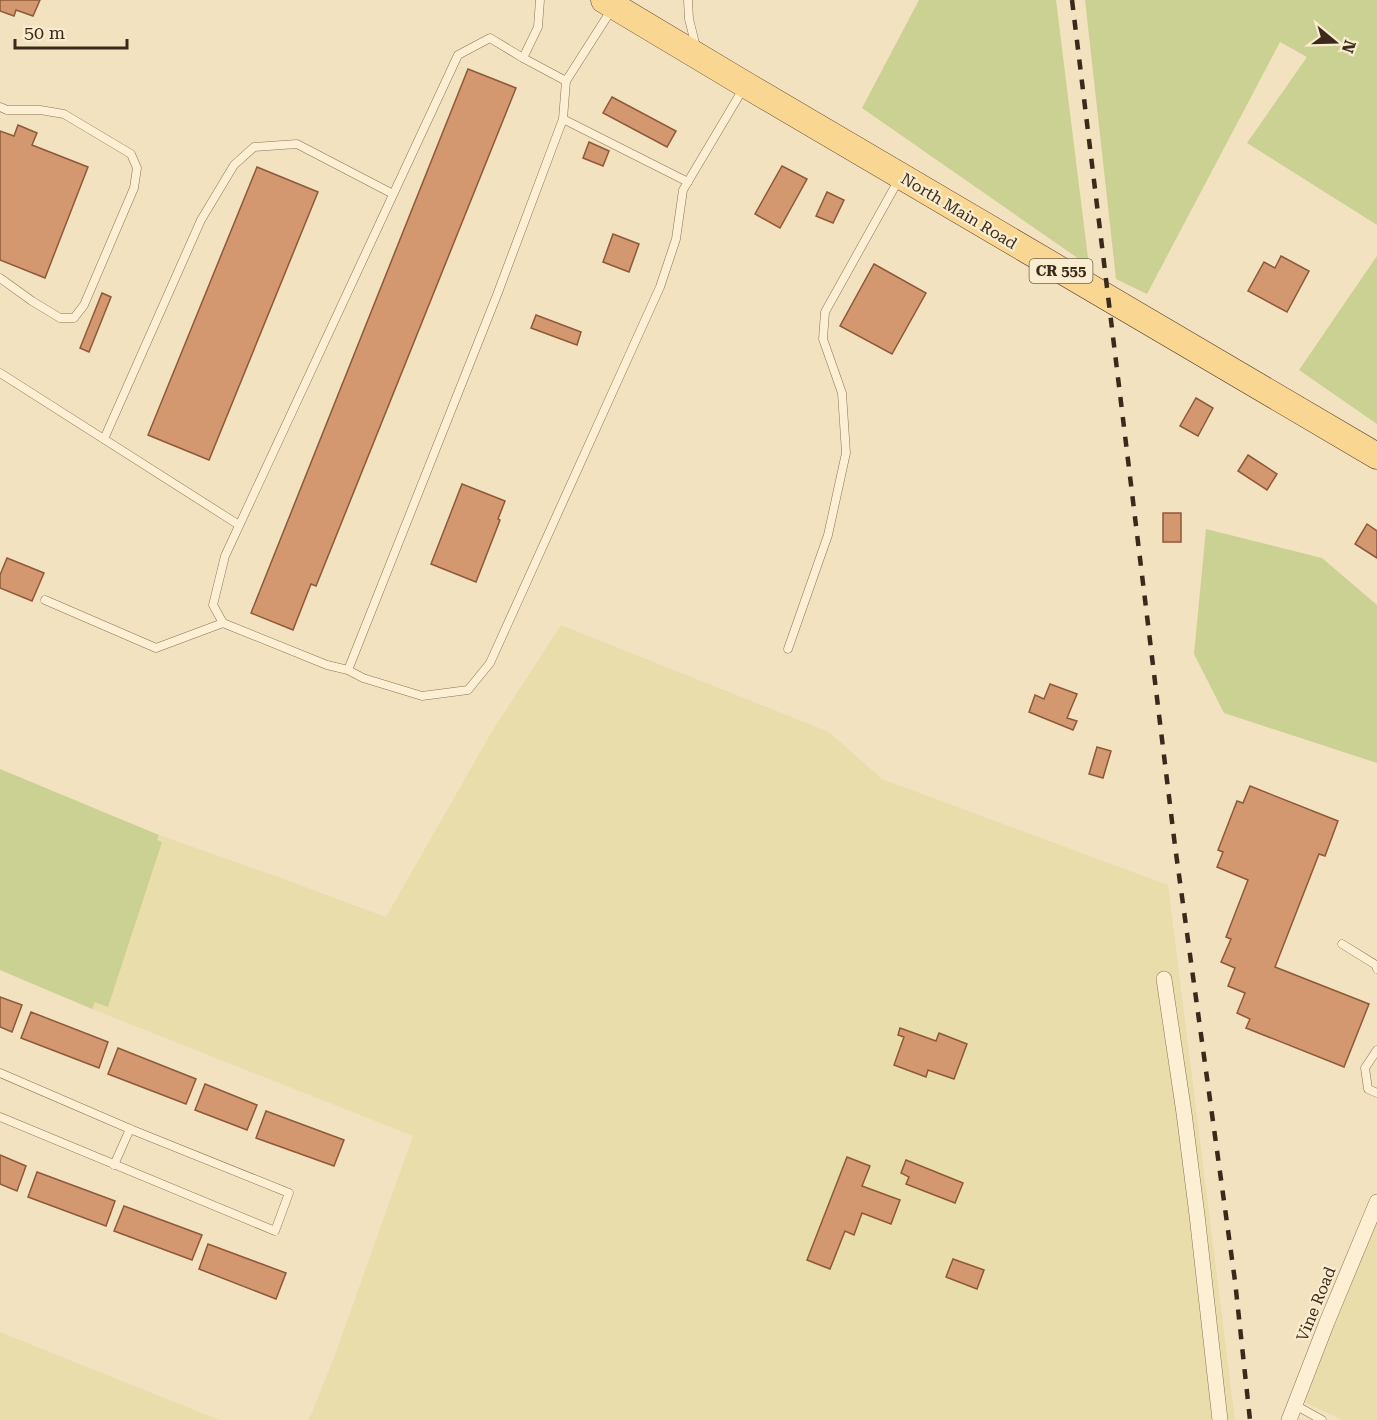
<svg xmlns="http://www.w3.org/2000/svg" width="1377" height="1420" font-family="'Roboto Serif',serif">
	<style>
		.farmland { fill: #e9ddac }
		.green { fill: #cbd192 }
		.building { fill: #d49871; stroke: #8e5939; stroke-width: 1.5 }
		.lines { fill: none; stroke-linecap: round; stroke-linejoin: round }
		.lane-casing { stroke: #8d7255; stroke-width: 9 }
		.street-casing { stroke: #8d7255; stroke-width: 16 }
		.primary-casing { stroke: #5a3f2a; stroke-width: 27 }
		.lane { stroke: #fcefd3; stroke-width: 8 }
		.street { stroke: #fcefd3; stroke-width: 15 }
		.primary { stroke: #f9d793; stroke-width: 26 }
		.rail { stroke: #3b2a1b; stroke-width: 4.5; stroke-dasharray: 10 10; stroke-linecap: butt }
		.labels { text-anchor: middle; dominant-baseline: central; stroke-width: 4.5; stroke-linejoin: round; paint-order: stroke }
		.shield { fill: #f9eccf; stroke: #746451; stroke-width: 1.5 }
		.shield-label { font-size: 15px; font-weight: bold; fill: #3b2a1b }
		.street-label { font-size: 16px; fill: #3b2a1b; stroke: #f9eccf }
	</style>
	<rect width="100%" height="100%" fill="#f2e2bf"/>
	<g class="farmland">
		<path d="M 561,625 L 829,732 L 882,779 L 1168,885 L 1235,1420 L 309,1420 L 335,1355 L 413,1136 L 92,1009 L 159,835 L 278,877 L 386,917 L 491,733 Z"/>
		<path d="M 1377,1208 L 1377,1420 L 1343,1420 L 1297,1399 Z"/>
		<path d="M 0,1332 L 219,1420 L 0,1420 Z"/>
	</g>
	<g class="green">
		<path d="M 919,0 L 1056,0 L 1089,266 L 862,108 Z"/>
		<path d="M 1085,0 L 1377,0 L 1377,225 L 1247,143 L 1307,57 L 1280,42 L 1147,294 L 1116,279 Z"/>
		<path d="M 1377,256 L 1377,424 L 1299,370 Z"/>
		<path d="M 1206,529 L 1322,558 L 1377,605 L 1377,763 L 1224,713 L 1194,654 Z"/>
		<path d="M 0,769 L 159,835 L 157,840 L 162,842 L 108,1007 L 95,1002 L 92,1009 L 0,970 Z"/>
	</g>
	<g class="building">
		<path d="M 0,0 L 40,0 L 33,16 L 16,10 L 14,16 L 0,11 Z"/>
		<path d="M 468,69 L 516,88 L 316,586 L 311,584 L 293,630 L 251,613 Z"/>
		<path d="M 612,97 L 676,131 L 667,147 L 603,113 Z"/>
		<path d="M 18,125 L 37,133 L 32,145 L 88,167 L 45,278 L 0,260 L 0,131 L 14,136 Z"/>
		<path d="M 589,142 L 609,151 L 603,166 L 583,158 Z"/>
		<path d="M 782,166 L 807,179 L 780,228 L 755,214 Z"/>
		<path d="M 257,167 L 318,192 L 209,460 L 148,435 Z"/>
		<path d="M 827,192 L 844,200 L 833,223 L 816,216 Z"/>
		<path d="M 613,234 L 639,244 L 629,272 L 603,262 Z"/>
		<path d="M 1281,256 L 1309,271 L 1287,312 L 1248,291 L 1264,262 L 1275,268 Z"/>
		<path d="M 874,264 L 926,293 L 892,354 L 840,326 Z"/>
		<path d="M 102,293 L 111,297 L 89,352 L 80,348 Z"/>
		<path d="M 536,315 L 581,332 L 577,345 L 531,328 Z"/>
		<path d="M 1196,398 L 1213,408 L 1198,436 L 1180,426 Z"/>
		<path d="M 1248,455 L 1277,474 L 1267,490 L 1238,471 Z"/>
		<path d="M 462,484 L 505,501 L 498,519 L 500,520 L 476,582 L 431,564 Z"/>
		<rect x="1163" y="513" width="18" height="29"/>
		<path d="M 1367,524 L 1377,531 L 1377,558 L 1355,544 Z"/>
		<path d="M 7,558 L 44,573 L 32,601 L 0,588 L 0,575 Z"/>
		<path d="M 1050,684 L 1077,694 L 1067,718 L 1077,721 L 1073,730 L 1029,712 L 1035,695 L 1044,699 Z"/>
		<path d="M 1097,747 L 1111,751 L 1103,778 L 1089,774 Z"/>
		<path d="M 1250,786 L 1338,821 L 1325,856 L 1319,854 L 1275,967 L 1369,1004 L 1344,1067 L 1246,1028 L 1250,1019 L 1237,1013 L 1245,993 L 1228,986 L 1235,968 L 1221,962 L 1231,939 L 1226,937 L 1248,880 L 1217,867 L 1223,852 L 1218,850 L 1237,801 L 1243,803 Z"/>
		<path d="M 0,997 L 22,1005 L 12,1032 L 0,1027 Z"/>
		<path d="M 31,1012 L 108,1042 L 99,1068 L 21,1038 Z"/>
		<path d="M 900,1028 L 936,1041 L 939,1033 L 967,1044 L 954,1079 L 928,1070 L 926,1077 L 894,1065 L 904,1037 L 898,1035 Z"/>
		<path d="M 118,1048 L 196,1079 L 186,1104 L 108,1074 Z"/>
		<path d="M 205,1084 L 257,1105 L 247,1130 L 195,1110 Z"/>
		<path d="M 266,1111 L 344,1140 L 334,1166 L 256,1138 Z"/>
		<path d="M 0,1155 L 26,1166 L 17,1191 L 0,1184 Z"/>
		<path d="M 847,1157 L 870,1166 L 862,1186 L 900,1200 L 891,1224 L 862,1213 L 854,1235 L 845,1231 L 830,1269 L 807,1260 Z"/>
		<path d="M 906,1160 L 963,1183 L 955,1203 L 906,1184 L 909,1177 L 901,1173 Z"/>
		<path d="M 37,1172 L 115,1201 L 106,1226 L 28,1197 Z"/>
		<path d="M 124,1206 L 202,1235 L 192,1260 L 114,1231 Z"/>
		<path d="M 208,1244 L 286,1273 L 276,1299 L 199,1269 Z"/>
		<path d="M 953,1259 L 984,1270 L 977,1289 L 946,1277 Z"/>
	</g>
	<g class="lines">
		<defs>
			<g id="lane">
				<path d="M 540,0 L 538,27 L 523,58 L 490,38 L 458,55 L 225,556 L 213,605 L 223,623 L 327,665 L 348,670 L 497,295 L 563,119 L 566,81 L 612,9"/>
				<path d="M 688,0 L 689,19 L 696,47"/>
				<path d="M 523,58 L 566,81"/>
				<path d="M 0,107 L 7,110 L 40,110 L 64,114 L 131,154 L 137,168 L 134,188 L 84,305 L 74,318 L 60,318 L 32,301 L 0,278"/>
				<path d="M 563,119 L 688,182"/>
				<path d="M 0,373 L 239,525"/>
				<path d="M 104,439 L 201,220 L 234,165 L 254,147 L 297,144 L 393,194"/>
				<path d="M 45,600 L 156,648 L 223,623"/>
				<path d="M 788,649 L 828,535 L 846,453 L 842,393 L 823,339 L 825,312 L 898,181"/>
				<path d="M 348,670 L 363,678 L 422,696 L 468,690 L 490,663 L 660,287 L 676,239 L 683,190 L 743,89"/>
				<path d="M 1342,944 L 1376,965 L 1377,969"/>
				<path d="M 1377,1050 L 1365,1068 L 1368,1089 L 1377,1093"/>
				<path d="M 0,1073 L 130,1129 L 289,1193 L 275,1231 L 0,1117"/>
				<path d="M 114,1165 L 130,1129"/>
				<path d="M 1295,1405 L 1322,1420"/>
			</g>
			<g id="street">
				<path d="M 1164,979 L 1184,1113 L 1197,1215 L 1220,1420"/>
				<path d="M 1289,1420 L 1327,1322 L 1377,1202"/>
			</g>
			<path id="primary" d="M 604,0 L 746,85 L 1377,456"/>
		</defs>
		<use href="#lane" class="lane-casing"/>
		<use href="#street" class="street-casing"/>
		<use href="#primary" class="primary-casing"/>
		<use href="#lane" class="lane"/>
		<use href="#street" class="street"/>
		<use href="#primary" class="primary"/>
		<path class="rail" d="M 1072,0 L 1175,846 L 1235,1281 L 1250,1420"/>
	</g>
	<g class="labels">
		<rect class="shield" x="1029.5" y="259" width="63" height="24" rx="4.5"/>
		<g class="shield-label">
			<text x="1061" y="271">CR 555</text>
		</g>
		<g class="street-label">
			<text transform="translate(959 211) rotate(31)">North Main Road</text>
			<text transform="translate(1316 1304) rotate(-68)">Vine Road</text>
		</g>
	</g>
	<g transform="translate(1335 42) rotate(109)" stroke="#f9eccf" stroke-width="4.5" paint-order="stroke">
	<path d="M0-4.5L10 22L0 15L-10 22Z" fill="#3b2a1b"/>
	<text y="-9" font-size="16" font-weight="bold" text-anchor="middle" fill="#3b2a1b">N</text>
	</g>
	<path d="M15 39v9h112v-9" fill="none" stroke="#3b2a1b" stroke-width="3"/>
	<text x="24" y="39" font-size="18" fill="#3b2a1b" stroke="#f9eccf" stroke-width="4.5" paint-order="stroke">50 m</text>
</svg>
